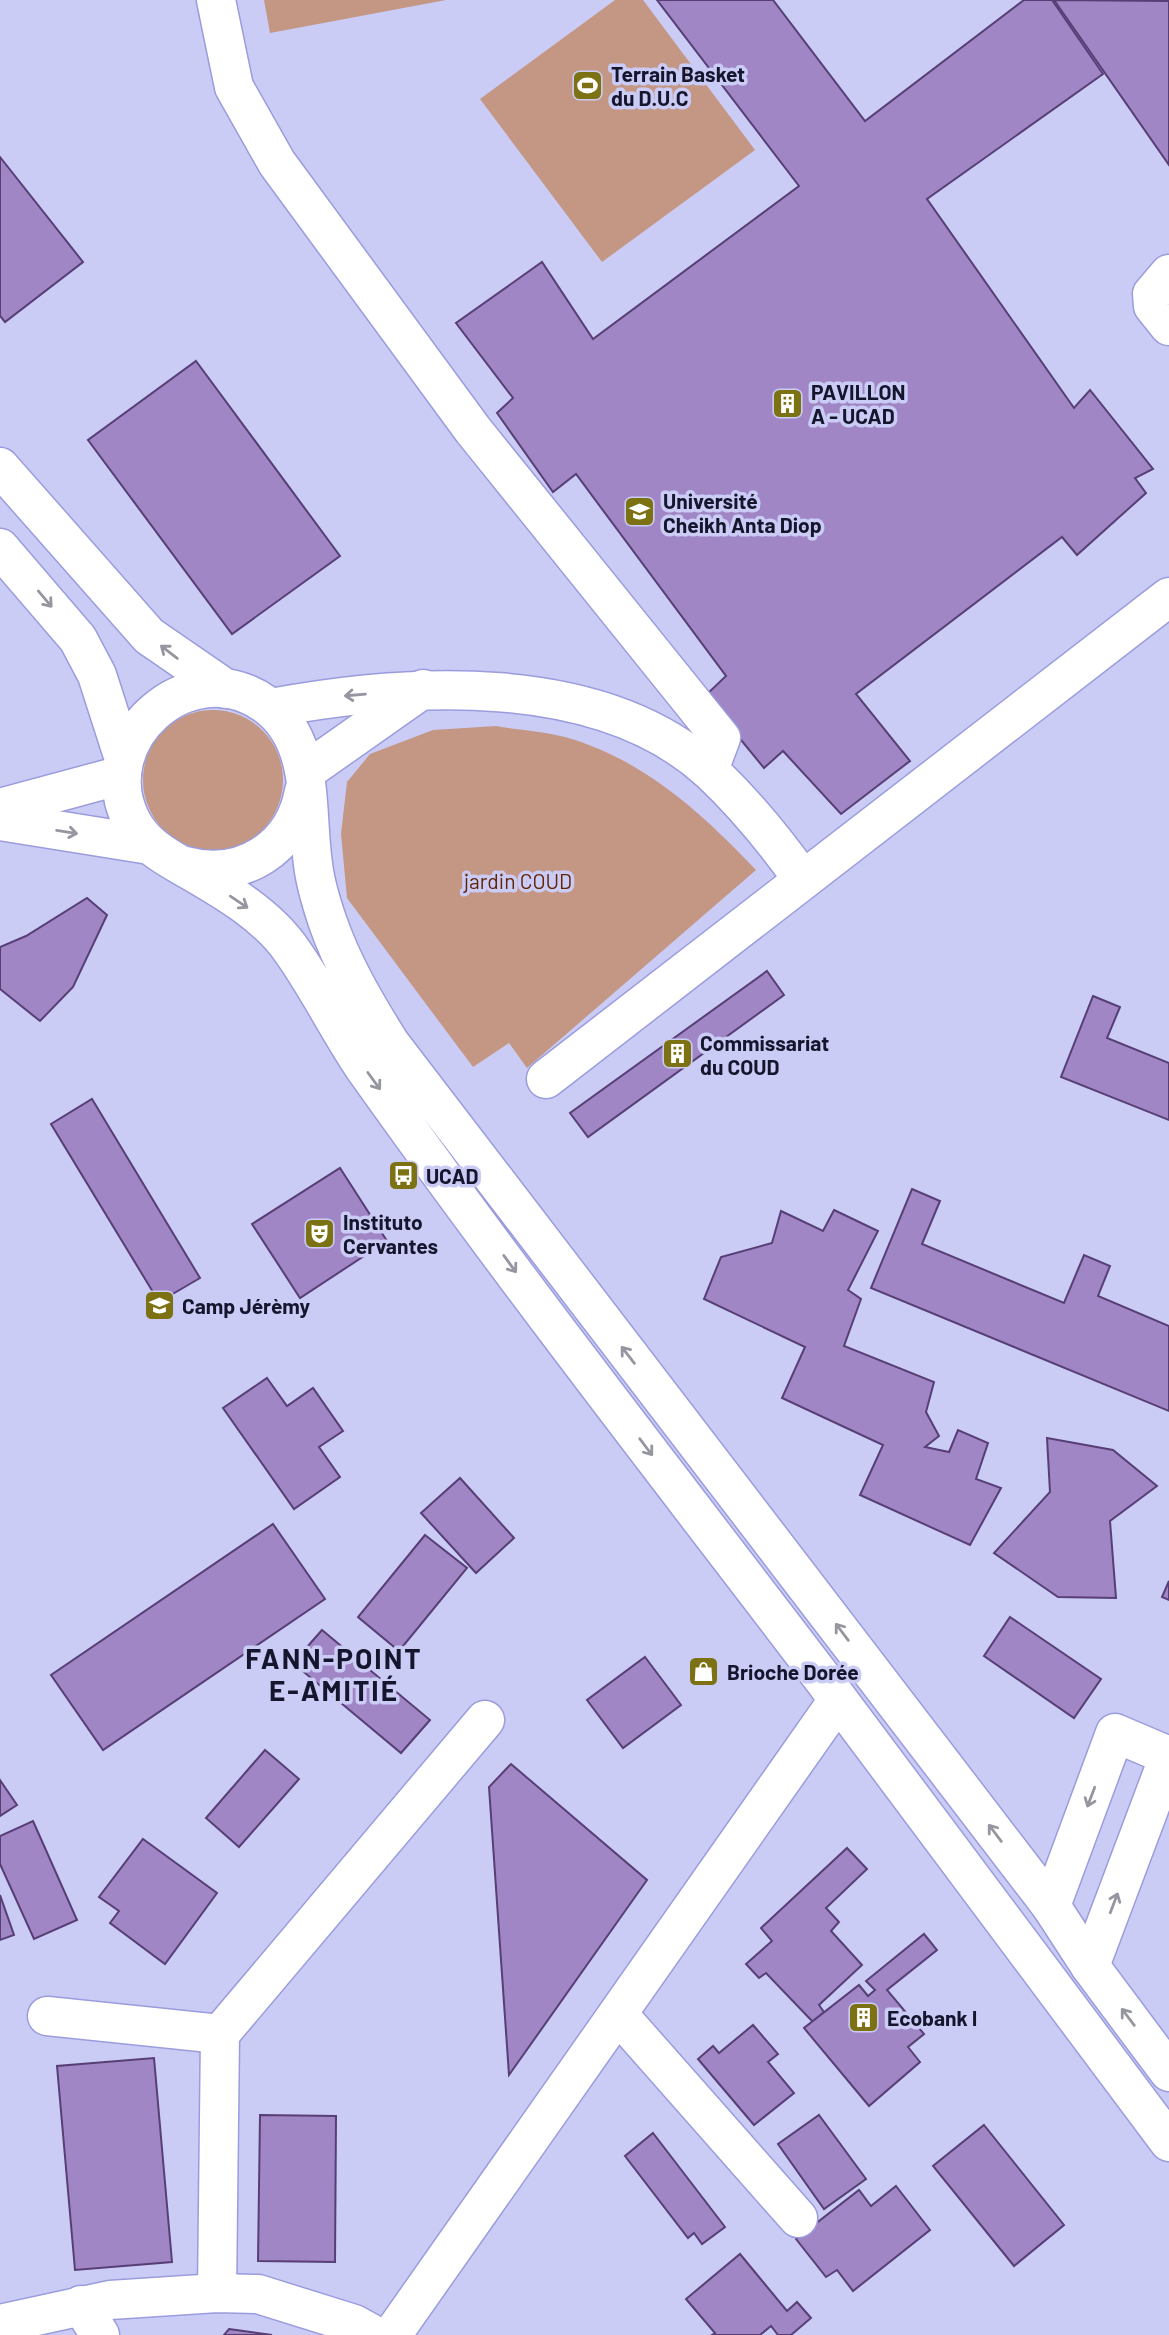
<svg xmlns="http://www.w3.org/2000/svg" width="1169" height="2335" font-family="Barlow,sans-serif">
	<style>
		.green { fill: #c49684 }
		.building { fill: #a086c4; stroke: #573f76; stroke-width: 2 }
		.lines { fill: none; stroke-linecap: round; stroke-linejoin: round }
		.minor-casing { stroke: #9b9cdd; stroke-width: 41 }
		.major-casing { stroke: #9b9cdd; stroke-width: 41 }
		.minor { stroke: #fff; stroke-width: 38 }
		.major { stroke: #fff; stroke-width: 38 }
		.oneway { stroke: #9696a0 }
		.labels { text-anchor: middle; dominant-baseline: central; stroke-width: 7; stroke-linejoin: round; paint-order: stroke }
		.poi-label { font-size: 21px; font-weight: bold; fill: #15152d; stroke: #caccf5; text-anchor: start }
		.park-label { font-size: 21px; fill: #632404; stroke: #caccf5 }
		.district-label { font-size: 28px; font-weight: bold; letter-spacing: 2px; fill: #15152d; stroke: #caccf5 }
	</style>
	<rect width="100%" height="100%" fill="#caccf5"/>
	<g class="green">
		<path d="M 264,0 L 446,0 L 270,33 Z"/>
		<path d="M 615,0 L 643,0 L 755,150 L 602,262 L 480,99 Z"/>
		<circle cx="213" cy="780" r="70"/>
		<path d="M 496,726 C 518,730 543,731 565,737 C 643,759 702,813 756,870 L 527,1068 L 509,1043 L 473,1067 L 347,898 L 341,834 L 347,782 L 370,754 L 433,730 Z"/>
	</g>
	<g class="building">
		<path d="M 657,0 L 773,0 L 865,121 L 1024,0 L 1052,0 L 1103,74 L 927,199 L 1074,408 L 1090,390 L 1153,469 L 1135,478 L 1146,493 L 1077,555 L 1062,537 L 856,694 L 910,761 L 841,814 L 783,751 L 764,768 L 705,696 L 726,676 L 576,474 L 553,492 L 497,413 L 513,398 L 456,323 L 542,262 L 593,339 L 799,186 Z"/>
		<path d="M 1054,0 L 1169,1 L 1169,165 Z"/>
		<path d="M 0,157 L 83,262 L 5,322 L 0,316 Z"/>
		<path d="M 196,361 L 340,556 L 232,634 L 88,440 Z"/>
		<path d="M 87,898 L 107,915 L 73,987 L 40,1021 L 0,989 L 0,947 L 26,936 Z"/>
		<path d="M 767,971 L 784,995 L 588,1137 L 570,1113 Z"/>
		<path d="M 1093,996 L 1120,1007 L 1107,1038 L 1169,1063 L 1169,1120 L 1061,1077 Z"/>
		<path d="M 92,1099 L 200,1278 L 159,1302 L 51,1124 Z"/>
		<path d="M 340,1168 L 387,1241 L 300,1298 L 252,1224 Z"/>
		<path d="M 912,1189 L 940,1201 L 922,1244 L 1064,1303 L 1084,1255 L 1110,1266 L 1098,1296 L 1169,1326 L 1169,1411 L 871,1288 Z"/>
		<path d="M 834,1210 L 878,1231 L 848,1290 L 861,1299 L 844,1346 L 934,1382 L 926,1412 L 939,1436 L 925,1447 L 949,1452 L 958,1430 L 988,1443 L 976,1479 L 1001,1488 L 970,1545 L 860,1495 L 883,1445 L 782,1398 L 805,1347 L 704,1299 L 721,1257 L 772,1243 L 781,1211 L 823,1231 Z"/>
		<path d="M 267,1378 L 287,1406 L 313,1388 L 343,1431 L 319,1447 L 340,1477 L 294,1509 L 223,1408 Z"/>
		<path d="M 1047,1438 L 1113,1450 L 1157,1486 L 1110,1521 L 1116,1598 L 1058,1597 L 994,1553 L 1050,1492 Z"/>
		<path d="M 460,1478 L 514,1538 L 476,1573 L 421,1513 Z"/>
		<path d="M 273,1524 L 325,1599 L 103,1750 L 51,1675 Z"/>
		<path d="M 425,1535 L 467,1568 L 399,1651 L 358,1617 Z"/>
		<path d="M 1169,1581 L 1169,1600 L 1162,1597 Z"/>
		<path d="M 1010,1617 L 1101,1679 L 1074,1718 L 984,1656 Z"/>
		<path d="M 322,1630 L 430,1720 L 401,1753 L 293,1663 Z"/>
		<path d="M 645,1657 L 681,1705 L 623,1748 L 587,1700 Z"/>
		<path d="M 265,1750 L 299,1779 L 239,1847 L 206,1818 Z"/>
		<path d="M 511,1764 L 647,1880 L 509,2075 L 489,1787 Z"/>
		<path d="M 0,1780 L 17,1805 L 0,1816 Z"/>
		<path d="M 33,1821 L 77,1920 L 34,1939 L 0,1864 L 0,1836 Z"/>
		<path d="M 143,1839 L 217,1893 L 165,1964 L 110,1923 L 119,1911 L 99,1897 Z"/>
		<path d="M 847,1848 L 867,1869 L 826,1908 L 839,1922 L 831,1931 L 862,1965 L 819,2005 L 824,2012 L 813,2022 L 766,1973 L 759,1978 L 746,1964 L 772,1941 L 761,1928 Z"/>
		<path d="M 0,1895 L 14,1935 L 0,1940 Z"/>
		<path d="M 924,1934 L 937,1950 L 887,1990 L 924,2034 L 908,2047 L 920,2062 L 869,2106 L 804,2028 L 859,1985 L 868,1996 L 875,1990 L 866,1981 Z"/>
		<path d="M 753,2025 L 778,2054 L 768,2062 L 794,2093 L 754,2125 L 698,2059 L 713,2046 L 719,2053 Z"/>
		<path d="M 154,2058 L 172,2262 L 75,2270 L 57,2066 Z"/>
		<path d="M 260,2115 L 336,2116 L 335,2262 L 258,2261 Z"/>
		<path d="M 819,2115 L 866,2179 L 824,2209 L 778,2144 Z"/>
		<path d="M 984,2125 L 1064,2225 L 1014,2266 L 933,2166 Z"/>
		<path d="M 653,2133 L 725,2227 L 702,2244 L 694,2233 L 688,2238 L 625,2156 Z"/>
		<path d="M 896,2186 L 930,2230 L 853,2291 L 837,2270 L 826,2277 L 796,2239 L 859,2190 L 871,2206 Z"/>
		<path d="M 740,2254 L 787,2311 L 797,2302 L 811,2318 L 791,2335 L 778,2335 L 771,2326 L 760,2335 L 712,2335 L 715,2333 L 686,2299 Z"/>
		<path d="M 229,2329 L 272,2335 L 224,2335 Z"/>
	</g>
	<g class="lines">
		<defs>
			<g id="minor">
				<path d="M 216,0 L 234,87 L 277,163 L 473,430 L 721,738 L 709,770"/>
				<path d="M 1169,274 L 1152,294 L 1153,306 L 1169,326"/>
				<path d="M 271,708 C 406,683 599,670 710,771 C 744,803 776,842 803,880"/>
				<path d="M 305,772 L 423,689"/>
				<path d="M 0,808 L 122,775"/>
				<path d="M 0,821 L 150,845"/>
				<path d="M 546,1079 L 1169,597"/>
				<path d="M 1051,1906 L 1115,1733 L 1169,1756"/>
				<path d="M 1090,1966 L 1169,1756"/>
				<path d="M 618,2014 L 798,2218"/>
				<path d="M 47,2016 L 220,2034 L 485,1720"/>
				<path d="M 217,2293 L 220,2034"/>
				<path d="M 81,2305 L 100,2335"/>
				<path d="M 0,2324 L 110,2300 L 217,2293 L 258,2294 L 354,2324 L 374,2335"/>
				<path d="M 392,2335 L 838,1700"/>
			</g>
			<g id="major">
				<path d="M 0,467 L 149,636 L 226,689"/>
				<path d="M 0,548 L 78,639 L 97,675 L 124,759"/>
				<path d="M 186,866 C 242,881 294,848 304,791"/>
				<path d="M 1169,2072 L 1090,1966 L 1051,1906 L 390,1043 C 365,1003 342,964 327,920 C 321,902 315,882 313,864 C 305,809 316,740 265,704 C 189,650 89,741 132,822 C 144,844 163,855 184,867 C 222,889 267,914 292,951 C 319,989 339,1031 365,1069 C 512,1276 669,1477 823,1679 C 939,1832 1054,1987 1169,2142"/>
			</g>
		</defs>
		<use href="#minor" class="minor-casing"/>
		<use href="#major" class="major-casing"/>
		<use href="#minor" class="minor"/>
		<use href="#major" class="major"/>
	</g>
	<defs><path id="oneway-shaft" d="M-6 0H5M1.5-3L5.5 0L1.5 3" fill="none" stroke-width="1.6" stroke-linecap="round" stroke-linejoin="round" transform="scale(1.75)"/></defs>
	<g class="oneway">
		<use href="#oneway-shaft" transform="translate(45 599) rotate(50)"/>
		<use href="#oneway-shaft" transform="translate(169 652) rotate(-142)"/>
		<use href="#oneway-shaft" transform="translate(355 695) rotate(175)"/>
		<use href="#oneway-shaft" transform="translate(67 832) rotate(9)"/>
		<use href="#oneway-shaft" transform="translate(239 902) rotate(34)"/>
		<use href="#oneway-shaft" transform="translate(374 1081) rotate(54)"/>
		<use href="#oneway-shaft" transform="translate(510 1264) rotate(54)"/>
		<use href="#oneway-shaft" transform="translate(628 1355) rotate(-128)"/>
		<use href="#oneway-shaft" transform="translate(646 1447) rotate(53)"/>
		<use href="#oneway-shaft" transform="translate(842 1632) rotate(-127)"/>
		<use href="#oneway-shaft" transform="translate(1091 1797) rotate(111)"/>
		<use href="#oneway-shaft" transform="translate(995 1833) rotate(-127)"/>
		<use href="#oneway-shaft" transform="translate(1114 1903) rotate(-69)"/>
		<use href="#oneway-shaft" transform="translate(1128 2017) rotate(-127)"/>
	</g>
	<defs>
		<symbol id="stadium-square" viewBox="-11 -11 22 22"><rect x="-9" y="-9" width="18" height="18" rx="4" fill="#7c7214" stroke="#caccf5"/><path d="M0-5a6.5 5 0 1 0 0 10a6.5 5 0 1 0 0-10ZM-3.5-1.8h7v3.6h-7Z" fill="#fff"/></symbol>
		<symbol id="building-square" viewBox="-11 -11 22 22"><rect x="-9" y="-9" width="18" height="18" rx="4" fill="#7c7214" stroke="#caccf5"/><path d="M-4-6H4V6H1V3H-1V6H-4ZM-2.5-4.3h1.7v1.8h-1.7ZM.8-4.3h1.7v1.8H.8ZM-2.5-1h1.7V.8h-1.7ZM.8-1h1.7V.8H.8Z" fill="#fff"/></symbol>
		<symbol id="university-square" viewBox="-11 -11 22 22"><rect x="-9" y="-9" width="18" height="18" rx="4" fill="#7c7214" stroke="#caccf5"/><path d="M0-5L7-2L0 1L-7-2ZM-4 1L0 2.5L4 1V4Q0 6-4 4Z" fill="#fff"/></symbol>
		<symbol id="bus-square" viewBox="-11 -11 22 22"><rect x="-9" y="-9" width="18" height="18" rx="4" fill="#7c7214" stroke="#caccf5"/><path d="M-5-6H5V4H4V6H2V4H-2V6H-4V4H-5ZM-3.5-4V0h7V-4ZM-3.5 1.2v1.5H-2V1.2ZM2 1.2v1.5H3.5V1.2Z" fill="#fff"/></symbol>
		<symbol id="theatre-square" viewBox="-11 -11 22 22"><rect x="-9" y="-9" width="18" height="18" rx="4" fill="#7c7214" stroke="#caccf5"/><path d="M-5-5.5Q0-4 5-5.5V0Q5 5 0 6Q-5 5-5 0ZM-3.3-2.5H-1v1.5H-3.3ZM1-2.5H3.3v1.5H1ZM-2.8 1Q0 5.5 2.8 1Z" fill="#fff"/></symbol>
		<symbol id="shop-square" viewBox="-11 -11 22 22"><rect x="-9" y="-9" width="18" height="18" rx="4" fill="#7c7214" stroke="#caccf5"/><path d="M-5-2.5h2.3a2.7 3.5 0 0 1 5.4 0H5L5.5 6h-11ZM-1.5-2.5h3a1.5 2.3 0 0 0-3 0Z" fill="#fff"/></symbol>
	</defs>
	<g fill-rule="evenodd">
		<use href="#stadium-square" x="570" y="68" width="35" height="35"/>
		<use href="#building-square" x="770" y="386" width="35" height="35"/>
		<use href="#university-square" x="622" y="494" width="35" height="35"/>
		<use href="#building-square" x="660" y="1036" width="35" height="35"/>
		<use href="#bus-square" x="386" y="1158" width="35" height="35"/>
		<use href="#theatre-square" x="302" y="1216" width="35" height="35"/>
		<use href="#university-square" x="142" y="1288" width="35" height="35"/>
		<use href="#shop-square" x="686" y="1654" width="35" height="35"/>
		<use href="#building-square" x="846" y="2000" width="35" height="35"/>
	</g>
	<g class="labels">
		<g class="poi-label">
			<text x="611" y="73">Terrain Basket<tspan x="611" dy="24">du D.U.C</tspan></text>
			<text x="811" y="391">PAVILLON<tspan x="811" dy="24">A - UCAD</tspan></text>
			<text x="663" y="500">Université<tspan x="663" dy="24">Cheikh Anta Diop</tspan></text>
			<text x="700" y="1042">Commissariat<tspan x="700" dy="24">du COUD</tspan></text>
			<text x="426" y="1175">UCAD</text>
			<text x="343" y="1221">Instituto<tspan x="343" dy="24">Cervantes</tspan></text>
			<text x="182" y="1305">Camp Jérèmy</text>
			<text x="727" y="1671">Brioche Dorée</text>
			<text x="887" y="2017">Ecobank l</text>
		</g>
		<g class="park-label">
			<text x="518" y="880">jardin COUD</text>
		</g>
		<g class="district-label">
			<text x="334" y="1658">FANN-POINT<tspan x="334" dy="32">E-AMITIÉ</tspan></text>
		</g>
	</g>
</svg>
